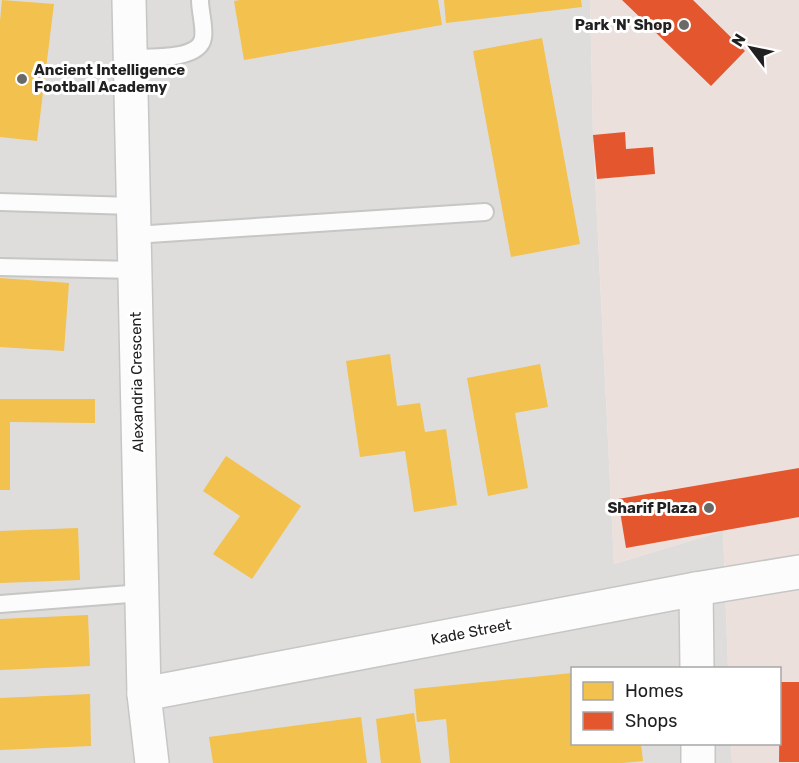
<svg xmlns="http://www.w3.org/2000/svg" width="799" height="763" font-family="Rubik,sans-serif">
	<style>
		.residential { fill: #dedddb }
		.commercial { fill: #ece0dd }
		.homes { fill: #f2c14e }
		.shops { fill: #e4572e }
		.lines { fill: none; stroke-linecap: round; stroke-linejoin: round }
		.service-casing { stroke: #c6c6c4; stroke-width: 20 }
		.minor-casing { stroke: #c6c6c4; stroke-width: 36 }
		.service { stroke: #fdfcfc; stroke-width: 16 }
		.minor { stroke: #fdfcfc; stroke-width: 33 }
		.poi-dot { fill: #696967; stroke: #fff; stroke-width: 2 }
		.labels { text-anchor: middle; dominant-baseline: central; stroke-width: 6; stroke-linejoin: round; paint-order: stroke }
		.poi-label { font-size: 15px; font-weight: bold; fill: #212121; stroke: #fff; text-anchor: end }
		.street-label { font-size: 15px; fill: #212121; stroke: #fff }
	</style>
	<rect width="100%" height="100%" fill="#efeeea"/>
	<path class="residential" d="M 0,0 L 590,0 L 593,135 L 614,564 L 723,531 L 728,668 L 572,668 L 572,744 L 731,744 L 732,763 L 0,763 Z"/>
	<path class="commercial" d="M 590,0 L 799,0 L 799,763 L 732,763 L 731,744 L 780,744 L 780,668 L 728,668 L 723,531 L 614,564 L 593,135 Z"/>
	<g class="homes">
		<path d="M 2,0 L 54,4 L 37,141 L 0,137 L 0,21 Z"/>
		<path d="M 240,0 L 438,0 L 442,25 L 244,60 L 234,1 Z"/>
		<path d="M 444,0 L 581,0 L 582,7 L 446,23 Z"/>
		<path d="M 542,38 L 580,244 L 511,257 L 473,51 Z"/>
		<path d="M 0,278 L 69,283 L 64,351 L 0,347 Z"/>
		<path d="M 390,354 L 397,406 L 420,403 L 425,432 L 446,429 L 457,505 L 414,512 L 405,451 L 360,457 L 346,361 Z"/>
		<path d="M 540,364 L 548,407 L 515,413 L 528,488 L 488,496 L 467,378 Z"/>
		<path d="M 0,399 L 95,399 L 95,423 L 10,422 L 10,490 L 0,490 Z"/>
		<path d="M 226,456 L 301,506 L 252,579 L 213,554 L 240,516 L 203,491 Z"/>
		<path d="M 78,528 L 80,580 L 0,583 L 0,531 Z"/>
		<path d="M 88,615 L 90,666 L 0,670 L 0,619 Z"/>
		<path d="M 572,673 L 572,744 L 641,744 L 643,761 L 622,763 L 450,763 L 446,719 L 417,722 L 414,689 Z"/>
		<path d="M 90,694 L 91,746 L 0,750 L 0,698 Z"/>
		<path d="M 414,713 L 421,763 L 381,763 L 376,719 Z"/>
		<path d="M 361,717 L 367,763 L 213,763 L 209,737 Z"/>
	</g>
	<g class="shops">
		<path d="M 622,0 L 693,0 L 745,51 L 711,86 Z"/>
		<path d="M 625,132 L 626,149 L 653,147 L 655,174 L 597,179 L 593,135 Z"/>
		<path d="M 799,468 L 799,517 L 626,548 L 618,499 Z"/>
		<path d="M 780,682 L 799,682 L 799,762 L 779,762 Z"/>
	</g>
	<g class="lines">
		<defs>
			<g id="service">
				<path d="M 130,58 C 148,57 199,61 203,38 C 205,27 200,12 200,0"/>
				<path d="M 0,202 L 133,206"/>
				<path d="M 134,235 L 485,212"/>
				<path d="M 0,267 L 135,270"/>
				<path d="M 0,604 L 142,593"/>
			</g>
			<g id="minor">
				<path d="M 129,0 L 144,694 L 152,763"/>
				<path d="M 696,589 L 697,668"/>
				<path d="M 144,694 L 696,589 L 799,572"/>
				<path d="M 698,744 L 698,763"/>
			</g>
		</defs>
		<use href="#service" class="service-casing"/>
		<use href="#minor" class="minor-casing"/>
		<use href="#service" class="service"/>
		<use href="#minor" class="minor"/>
	</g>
	<g class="poi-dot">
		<circle cx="684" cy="25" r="6"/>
		<circle cx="22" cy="79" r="6"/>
		<circle cx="709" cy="508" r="6"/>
	</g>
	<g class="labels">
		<g class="poi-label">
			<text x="672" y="25">Park 'N' Shop</text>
			<text x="34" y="70" text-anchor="start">Ancient Intelligence<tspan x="34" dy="17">Football Academy</tspan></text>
			<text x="697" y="508">Sharif Plaza</text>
		</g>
		<g class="street-label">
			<text transform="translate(137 382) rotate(-91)">Alexandria Crescent</text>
			<text transform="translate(471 632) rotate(-11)">Kade Street</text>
		</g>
	</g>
	<rect x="571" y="667" width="210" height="78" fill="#ffffff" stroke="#a6a6a6" stroke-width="1.5"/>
	<rect x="583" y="682" width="30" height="18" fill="#f2c14e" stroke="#a6a6a6" stroke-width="1.5"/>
	<text x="625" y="697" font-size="18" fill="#212121">Homes</text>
	<rect x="583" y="712" width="30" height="18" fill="#e4572e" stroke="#a6a6a6" stroke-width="1.5"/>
	<text x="625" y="727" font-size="18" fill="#212121">Shops</text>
	<g transform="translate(751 48) rotate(302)" stroke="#ffffff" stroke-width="4.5" paint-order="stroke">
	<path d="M0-4.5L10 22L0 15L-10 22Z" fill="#212121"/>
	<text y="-9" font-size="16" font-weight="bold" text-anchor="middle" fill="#212121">N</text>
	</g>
</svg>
